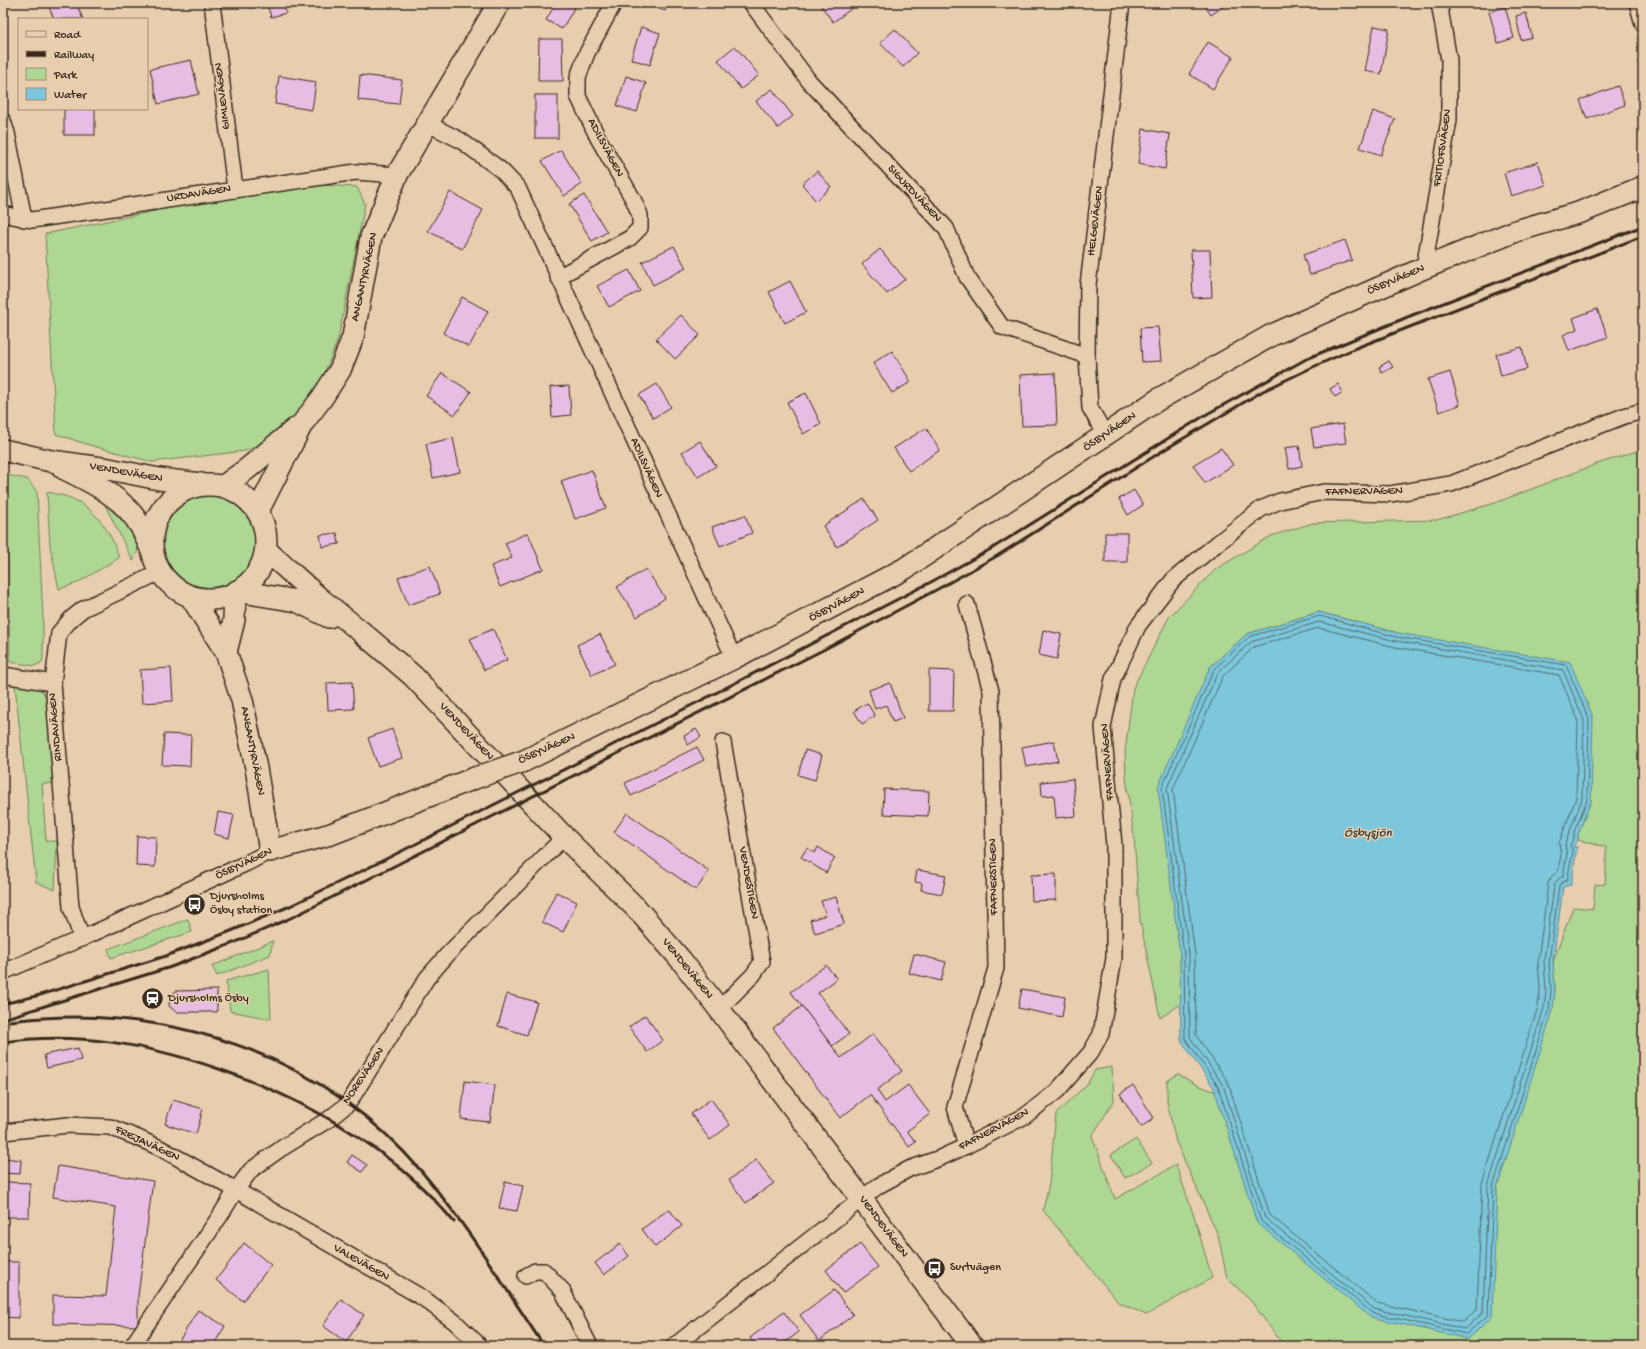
<svg xmlns="http://www.w3.org/2000/svg" width="1646" height="1349" font-family="'Gochi Hand',sans-serif">
	<style>
		.green { fill: #aed793; stroke: #748058 }
		.water { fill: #7cc7dc; stroke: #628890 }
		.lines { fill: none; stroke-linecap: round; stroke-linejoin: round }
		.shore { stroke: #55696a; stroke-width: 1 }
		.building { fill: #e8bde3; stroke: #3b2a1e }
		.street-casing { stroke: #3b2a1e; stroke-width: 18 }
		.secondary-casing { stroke: #3b2a1e; stroke-width: 24 }
		.street { stroke: #e7ceaf; stroke-width: 15 }
		.secondary { stroke: #e7ceaf; stroke-width: 21 }
		.rail { stroke: #3b2a1e; stroke-width: 3 }
		.secondary-bridge-casing { stroke: #3b2a1e; stroke-width: 24; stroke-linecap: butt }
		.secondary-bridge { stroke: #e7ceaf; stroke-width: 21 }
		.labels { text-anchor: middle; dominant-baseline: central; stroke-width: 3; stroke-linejoin: round; paint-order: stroke }
		.street-label { font-size: 12px; fill: #3b2a1e; stroke: #e7ceaf }
		.poi-label { font-size: 12px; fill: #3b2a1e; stroke: #e7ceaf; text-anchor: start }
		.water-label { font-size: 13px; font-style: italic; fill: #45423a; stroke: #e7ceaf }
	</style>
	<rect width="100%" height="100%" fill="#e7ceaf"/>
	<filter id="ink" filterUnits="userSpaceOnUse"><feTurbulence type="fractalNoise" baseFrequency=".025" numOctaves="2"/><feDisplacementMap in="SourceGraphic" scale="8" xChannelSelector="R" yChannelSelector="G"/><feConvolveMatrix kernelMatrix="1 2 1 2 8 2 1 2 1" color-interpolation-filters="sRGB"/></filter>
	<g filter="url(#ink)">
		<g class="green">
			<path d="M 318,185 L 357,187 L 365,204 L 338,339 L 317,392 L 275,439 L 245,451 L 152,462 L 86,444 L 56,434 L 45,234 L 198,202 Z"/>
			<path d="M 1643,449 L 1643,1346 L 1284,1346 L 1251,1301 L 1227,1278 L 1218,1235 L 1176,1142 L 1167,1102 L 1167,1081 L 1178,1074 L 1195,1084 L 1216,1092 L 1257,1223 L 1494,1241 L 1497,1188 L 1555,990 L 1553,962 L 1573,907 L 1593,909 L 1595,885 L 1605,884 L 1606,871 L 1606,847 L 1578,840 L 1578,834 L 1591,801 L 1398,633 L 1319,612 L 1247,634 L 1210,667 L 1180,955 L 1181,1004 L 1160,1018 L 1140,921 L 1134,837 L 1126,777 L 1125,752 L 1133,688 L 1169,617 L 1216,569 L 1271,536 L 1313,523 L 1437,520 L 1495,503 L 1597,464 Z"/>
			<path d="M 6,475 L 27,479 L 37,492 L 43,618 L 43,658 L 42,662 L 35,666 L 10,662 Z"/>
			<path d="M 47,492 C 56,494 68,496 77,501 C 98,512 113,536 119,558 L 77,583 L 59,589 L 50,546 Z"/>
			<circle cx="210" cy="543" r="47"/>
			<path d="M 104,503 L 122,511 L 134,530 L 138,550 L 133,561 Z"/>
			<path d="M 15,685 L 40,687 L 47,699 L 56,783 L 42,784 L 46,841 L 57,841 L 55,890 L 36,882 Z"/>
			<path d="M 188,919 L 192,932 L 111,958 L 108,949 Z"/>
			<path d="M 273,941 L 270,955 L 217,976 L 212,966 Z"/>
			<path d="M 269,969 L 271,1019 L 230,1011 L 226,981 Z"/>
			<path d="M 1112,1067 L 1114,1101 L 1092,1136 L 1115,1199 L 1176,1165 L 1195,1219 L 1212,1278 L 1146,1315 L 1118,1302 L 1043,1210 L 1049,1184 L 1056,1114 L 1088,1083 L 1095,1070 Z"/>
			<path d="M 1136,1139 L 1152,1163 L 1125,1178 L 1111,1155 Z"/>
		</g>
		<path class="water" d="M 1319,612 L 1398,633 L 1570,662 L 1593,717 L 1591,801 L 1578,834 L 1578,840 L 1573,847 L 1577,847 L 1571,885 L 1563,887 L 1553,962 L 1555,990 L 1553,1010 L 1497,1188 L 1492,1317 L 1468,1339 L 1370,1317 L 1257,1223 L 1214,1088 L 1181,1040 L 1180,955 L 1158,787 L 1210,667 L 1247,634 Z"/>
		<g class="lines">
			<g class="shore">
				<path d="M 1320,616 L 1397,637 L 1566,665 L 1589,719 L 1587,800 L 1574,832 L 1574,839 L 1570,845 L 1573,852 L 1567,880 L 1561,883 L 1559,886 L 1549,962 L 1551,990 L 1549,1009 L 1493,1187 L 1488,1315 L 1466,1334 L 1372,1313 L 1261,1221 L 1218,1086 L 1185,1038 L 1184,955 L 1162,787 L 1214,669 L 1249,637 Z"/>
				<path d="M 1320,622 L 1396,641 L 1563,670 L 1584,720 L 1582,799 L 1565,844 L 1567,854 L 1563,876 L 1557,880 L 1554,886 L 1544,961 L 1546,990 L 1544,1008 L 1488,1186 L 1483,1313 L 1465,1329 L 1374,1309 L 1265,1218 L 1223,1085 L 1190,1037 L 1189,954 L 1167,788 L 1218,672 L 1251,642 Z"/>
				<path d="M 1319,628 L 1395,647 L 1559,675 L 1578,720 L 1576,798 L 1559,843 L 1561,855 L 1558,872 L 1551,877 L 1548,884 L 1538,961 L 1540,990 L 1538,1007 L 1482,1184 L 1477,1310 L 1463,1322 L 1377,1303 L 1270,1215 L 1228,1082 L 1196,1035 L 1195,954 L 1173,789 L 1223,676 L 1254,647 Z"/>
			</g>
		</g>
		<g class="building">
			<path d="M 54,3 L 76,3 L 83,19 L 54,19 L 48,5 Z"/>
			<path d="M 249,3 L 284,3 L 286,13 L 271,17 L 267,4 L 250,8 Z"/>
			<path d="M 556,3 L 577,3 L 562,29 L 546,20 Z"/>
			<path d="M 649,3 L 668,3 L 665,11 L 648,5 Z"/>
			<path d="M 819,3 L 846,3 L 851,9 L 833,22 Z"/>
			<path d="M 1203,3 L 1228,3 L 1211,15 Z"/>
			<path d="M 1505,7 L 1514,38 L 1498,43 L 1489,12 Z"/>
			<path d="M 1526,13 L 1532,37 L 1521,40 L 1516,16 Z"/>
			<path d="M 1374,26 L 1389,29 L 1381,74 L 1365,71 Z"/>
			<path d="M 641,27 L 660,33 L 650,65 L 631,59 Z"/>
			<path d="M 895,29 L 917,53 L 903,67 L 880,43 Z"/>
			<path d="M 539,39 L 562,39 L 563,81 L 538,81 Z"/>
			<path d="M 1208,42 L 1233,57 L 1213,89 L 1189,74 Z"/>
			<path d="M 735,46 L 759,75 L 741,89 L 718,60 Z"/>
			<path d="M 191,60 L 199,94 L 158,104 L 150,69 Z"/>
			<path d="M 360,75 L 402,80 L 399,104 L 358,100 Z"/>
			<path d="M 279,76 L 316,82 L 312,110 L 275,104 Z"/>
			<path d="M 626,76 L 646,83 L 637,112 L 617,106 Z"/>
			<path d="M 1618,86 L 1625,105 L 1587,119 L 1580,100 Z"/>
			<path d="M 772,89 L 793,116 L 778,128 L 756,101 Z"/>
			<rect x="535" y="95" width="23" height="43"/>
			<rect x="64" y="109" width="31" height="26"/>
			<path d="M 1373,111 L 1395,119 L 1381,155 L 1360,148 Z"/>
			<path d="M 1143,129 L 1170,134 L 1165,169 L 1138,164 Z"/>
			<path d="M 561,150 L 582,184 L 564,196 L 542,161 Z"/>
			<path d="M 1538,162 L 1546,185 L 1511,196 L 1504,173 Z"/>
			<path d="M 817,171 L 831,187 L 816,201 L 802,184 Z"/>
			<path d="M 450,192 L 483,210 L 462,249 L 428,231 Z"/>
			<path d="M 584,195 L 607,232 L 592,241 L 569,204 Z"/>
			<path d="M 1345,240 L 1352,260 L 1310,275 L 1303,255 Z"/>
			<path d="M 674,246 L 686,268 L 653,285 L 642,262 Z"/>
			<path d="M 880,249 L 905,279 L 887,294 L 862,264 Z"/>
			<path d="M 1191,250 L 1210,250 L 1212,297 L 1193,298 Z"/>
			<path d="M 629,270 L 640,291 L 609,307 L 597,286 Z"/>
			<path d="M 790,281 L 806,312 L 785,323 L 769,292 Z"/>
			<path d="M 462,297 L 488,311 L 469,347 L 443,333 Z"/>
			<path d="M 1597,309 L 1608,337 L 1569,351 L 1563,335 L 1577,329 L 1573,318 Z"/>
			<path d="M 681,315 L 700,335 L 675,359 L 656,339 Z"/>
			<path d="M 1158,327 L 1161,361 L 1142,362 L 1140,328 Z"/>
			<path d="M 1522,347 L 1527,369 L 1501,376 L 1496,354 Z"/>
			<path d="M 892,351 L 911,382 L 892,393 L 873,363 Z"/>
			<path d="M 1389,361 L 1393,367 L 1382,373 L 1379,367 Z"/>
			<path d="M 1450,372 L 1460,405 L 1439,412 L 1428,379 Z"/>
			<path d="M 442,373 L 471,392 L 455,415 L 426,396 Z"/>
			<path d="M 1055,373 L 1057,425 L 1022,426 L 1020,375 Z"/>
			<path d="M 657,384 L 671,407 L 653,418 L 639,395 Z"/>
			<path d="M 1338,384 L 1343,392 L 1335,397 L 1330,389 Z"/>
			<path d="M 569,386 L 571,415 L 552,417 L 550,387 Z"/>
			<path d="M 806,393 L 821,424 L 803,434 L 787,402 Z"/>
			<path d="M 1343,424 L 1346,443 L 1314,447 L 1311,429 Z"/>
			<path d="M 926,428 L 940,450 L 909,471 L 894,448 Z"/>
			<path d="M 453,438 L 460,472 L 433,478 L 426,444 Z"/>
			<path d="M 700,441 L 716,466 L 698,477 L 682,452 Z"/>
			<path d="M 1299,446 L 1302,466 L 1289,469 L 1285,448 Z"/>
			<path d="M 1221,448 L 1233,465 L 1205,483 L 1193,465 Z"/>
			<path d="M 592,470 L 606,508 L 575,519 L 561,481 Z"/>
			<path d="M 1134,490 L 1143,505 L 1128,515 L 1119,499 Z"/>
			<path d="M 864,499 L 878,520 L 837,547 L 823,526 Z"/>
			<path d="M 745,515 L 752,533 L 720,546 L 712,527 Z"/>
			<path d="M 337,533 L 339,544 L 322,547 L 320,535 Z"/>
			<path d="M 528,533 L 543,569 L 500,587 L 491,566 L 512,558 L 505,543 Z"/>
			<rect x="1105" y="533" width="22" height="29"/>
			<path d="M 430,566 L 440,594 L 408,605 L 398,577 Z"/>
			<path d="M 646,569 L 665,598 L 637,617 L 617,587 Z"/>
			<path d="M 493,629 L 507,660 L 484,670 L 470,639 Z"/>
			<path d="M 1043,630 L 1061,634 L 1057,659 L 1039,655 Z"/>
			<path d="M 600,634 L 615,664 L 592,675 L 577,645 Z"/>
			<path d="M 171,668 L 173,701 L 142,703 L 140,670 Z"/>
			<path d="M 929,670 L 954,671 L 953,711 L 929,711 Z"/>
			<path d="M 352,682 L 354,709 L 328,710 L 327,683 Z"/>
			<path d="M 890,683 L 903,718 L 893,722 L 886,705 L 875,709 L 869,690 Z"/>
			<path d="M 867,703 L 875,716 L 862,724 L 854,711 Z"/>
			<path d="M 392,729 L 402,758 L 378,766 L 368,738 Z"/>
			<path d="M 696,729 L 701,737 L 688,745 L 684,736 Z"/>
			<path d="M 164,734 L 191,735 L 190,766 L 162,765 Z"/>
			<path d="M 1054,741 L 1058,761 L 1026,767 L 1022,747 Z"/>
			<path d="M 697,747 L 704,760 L 631,796 L 625,783 Z"/>
			<path d="M 805,750 L 822,755 L 815,780 L 798,775 Z"/>
			<path d="M 1073,779 L 1076,816 L 1056,818 L 1054,795 L 1042,796 L 1041,782 Z"/>
			<path d="M 884,789 L 929,791 L 928,816 L 883,814 Z"/>
			<path d="M 218,812 L 234,815 L 229,838 L 214,834 Z"/>
			<path d="M 627,813 L 709,871 L 696,890 L 614,832 Z"/>
			<path d="M 137,836 L 156,837 L 155,867 L 136,866 Z"/>
			<path d="M 818,847 L 835,858 L 826,873 L 801,857 L 807,848 L 815,853 Z"/>
			<path d="M 917,870 L 946,875 L 942,894 L 921,890 L 922,883 L 915,882 Z"/>
			<path d="M 1056,874 L 1056,900 L 1032,901 L 1031,875 Z"/>
			<path d="M 556,892 L 577,902 L 563,932 L 542,922 Z"/>
			<path d="M 836,897 L 844,924 L 815,933 L 810,920 L 826,915 L 821,901 Z"/>
			<path d="M 914,954 L 946,962 L 941,981 L 909,973 Z"/>
			<path d="M 826,965 L 837,979 L 818,993 L 849,1034 L 832,1046 L 791,992 Z"/>
			<path d="M 1022,989 L 1065,997 L 1062,1017 L 1018,1008 Z"/>
			<path d="M 217,990 L 217,1012 L 176,1012 L 169,1006 L 170,996 L 176,991 Z"/>
			<path d="M 507,994 L 537,1002 L 527,1035 L 498,1026 Z"/>
			<path d="M 802,1006 L 841,1058 L 873,1034 L 902,1071 L 877,1090 L 885,1102 L 908,1085 L 930,1114 L 907,1131 L 916,1142 L 909,1147 L 870,1095 L 840,1118 L 773,1028 Z"/>
			<path d="M 645,1015 L 663,1040 L 647,1052 L 629,1027 Z"/>
			<path d="M 78,1048 L 81,1060 L 47,1068 L 44,1055 Z"/>
			<path d="M 465,1081 L 495,1085 L 490,1122 L 461,1119 Z"/>
			<path d="M 1133,1085 L 1154,1118 L 1141,1127 L 1120,1094 Z"/>
			<path d="M 711,1099 L 730,1125 L 710,1140 L 691,1114 Z"/>
			<path d="M 173,1100 L 203,1109 L 196,1134 L 165,1124 Z"/>
			<path d="M 352,1155 L 367,1165 L 362,1172 L 347,1162 Z"/>
			<path d="M 3,1158 L 21,1160 L 20,1174 L 3,1173 Z"/>
			<path d="M 756,1160 L 774,1183 L 746,1203 L 729,1180 Z"/>
			<path d="M 58,1166 L 153,1181 L 138,1296 L 138,1326 L 53,1324 L 53,1295 L 106,1296 L 116,1207 L 53,1197 Z"/>
			<path d="M 5,1182 L 30,1183 L 29,1217 L 5,1217 Z"/>
			<path d="M 505,1182 L 523,1186 L 517,1211 L 499,1208 Z"/>
			<path d="M 669,1209 L 682,1226 L 655,1247 L 642,1229 Z"/>
			<path d="M 244,1243 L 271,1265 L 243,1301 L 216,1280 Z"/>
			<path d="M 620,1244 L 629,1256 L 604,1275 L 595,1263 Z"/>
			<path d="M 860,1244 L 878,1267 L 843,1293 L 826,1270 Z"/>
			<path d="M 3,1262 L 19,1262 L 19,1318 L 3,1317 Z"/>
			<path d="M 834,1290 L 853,1315 L 819,1341 L 800,1315 Z"/>
			<path d="M 341,1299 L 364,1315 L 346,1342 L 323,1326 Z"/>
			<path d="M 198,1310 L 225,1326 L 213,1346 L 188,1346 L 179,1341 Z"/>
			<path d="M 784,1312 L 799,1332 L 780,1346 L 756,1346 L 750,1338 Z"/>
		</g>
		<g class="lines">
			<defs>
				<g id="street">
					<path d="M 212,3 L 235,189"/>
					<path d="M 751,3 L 809,81 L 946,228 L 967,277 L 1002,327 L 1087,356"/>
					<path d="M 1637,3 L 1643,24"/>
					<path d="M 3,121 L 7,133 L 24,219"/>
					<path d="M 428,124 L 460,140 L 501,170 L 518,188 L 734,658"/>
					<path d="M 3,214 L 32,220 L 356,172 L 397,175"/>
					<path d="M 1424,268 L 1449,120 L 1449,60 L 1439,3"/>
					<path d="M 558,277 L 630,238 L 640,228 L 640,215 L 633,199 L 598,138 L 578,96 L 578,77 L 587,53 L 614,3"/>
					<path d="M 1106,436 L 1090,408 L 1087,356 L 1088,285 L 1122,3"/>
					<path d="M 3,675 L 53,683"/>
					<path d="M 82,939 L 71,907 L 53,683 L 59,633 L 72,618 L 83,609 L 160,572"/>
					<path d="M 3,972 L 94,933 L 247,863 L 270,851"/>
					<path d="M 719,1009 L 753,975 L 762,962 L 723,742"/>
					<path d="M 3,1132 L 68,1125 L 110,1127 L 138,1138 L 160,1148 L 236,1190 L 423,1298 L 455,1322 L 480,1346"/>
					<path d="M 966,1146 L 955,1107 L 996,968 L 991,691 L 967,604"/>
					<path d="M 526,1276 L 535,1271 L 544,1271 L 562,1290 L 590,1346"/>
					<path d="M 132,1346 L 220,1216 L 236,1190 L 251,1170 L 282,1148 L 329,1119 L 348,1104 L 427,978 L 448,954 L 564,837"/>
					<path d="M 674,1346 L 878,1186 L 909,1169 L 940,1158 L 966,1146 L 1025,1116 L 1057,1091 L 1091,1052 L 1101,1034 L 1114,958 L 1114,845 L 1103,727 L 1113,679 L 1138,626 L 1173,580 L 1219,542 L 1261,509 L 1280,501 L 1324,492 L 1390,494 L 1451,484 L 1624,416 L 1643,411"/>
				</g>
				<g id="secondary">
					<path d="M 3,450 L 51,461 L 109,469 L 159,479 L 201,484"/>
					<path d="M 63,468 C 93,483 124,497 141,527 C 145,535 148,543 152,550"/>
					<circle cx="209" cy="542" r="57"/>
					<path d="M 225,485 L 247,469 L 295,429"/>
					<path d="M 258,511 L 302,424 L 322,398 L 340,370 L 353,337 L 371,237 L 397,175 L 499,3"/>
					<path d="M 266,550 L 318,597 L 359,630 L 413,676 L 564,837 L 638,910 L 681,960 L 719,1009 L 972,1346"/>
					<path d="M 237,591 L 297,601 L 329,617"/>
					<path d="M 191,597 L 226,652 L 242,700 L 256,768 L 270,851 L 331,834 L 475,778"/>
					<path d="M 226,652 L 234,620 L 235,593"/>
					<path d="M 524,761 L 734,658 L 904,569 L 1159,399 L 1272,335 L 1424,268 L 1516,231 L 1581,212 L 1643,187"/>
				</g>
			</defs>
			<use href="#street" class="street-casing"/>
			<use href="#secondary" class="secondary-casing"/>
			<use href="#street" class="street"/>
			<use href="#secondary" class="secondary"/>
			<g class="rail">
				<path d="M 3,1004 L 40,995 L 166,956 L 231,931 L 290,906 L 368,868 L 706,698 L 931,582 L 991,549 L 1207,414 L 1308,358 L 1415,314 L 1643,226"/>
				<path d="M 3,1019 L 171,967 L 236,942 L 295,916 L 825,649 L 936,590 L 997,556 L 1164,450 L 1263,391 L 1313,367 L 1356,348 L 1643,236"/>
				<path d="M 10,1021 C 164,1002 320,1052 422,1172 C 467,1225 505,1288 544,1346"/>
				<path d="M 3,1042 C 77,1031 149,1045 219,1069 C 309,1101 393,1148 454,1222"/>
			</g>
			<defs>
				<path id="secondary-bridge" d="M 475,778 L 524,761"/>
			</defs>
			<use href="#secondary-bridge" class="secondary-bridge-casing"/>
			<use href="#secondary-bridge" class="secondary-bridge"/>
		</g>
	</g>
	<defs>
		<symbol id="bus-disc" viewBox="-11 -11 22 22"><circle r="9.5" fill="#3b2a1e" stroke="#e7ceaf"/><path d="M-5-6H5V4H4V6H2V4H-2V6H-4V4H-5ZM-3.5-4V0h7V-4ZM-3.5 1.2v1.5H-2V1.2ZM2 1.2v1.5H3.5V1.2Z" fill="#fff"/></symbol>
		<symbol id="station-disc" viewBox="-11 -11 22 22"><circle r="9.5" fill="#3b2a1e" stroke="#e7ceaf"/><path d="M-3-6H3Q5-6 5-4V2Q5 4 3 4L4.5 6H3L1.5 4h-3L-3 6H-4.5L-3 4Q-5 4-5 2V-4Q-5-6-3-6ZM-3.5-4v3h7v-3ZM-3.5 1v1.5H-2V1ZM2 1v1.5H3.5V1Z" fill="#fff"/></symbol>
	</defs>
	<g fill-rule="evenodd">
		<use href="#bus-disc" x="182" y="892" width="25" height="25"/>
		<use href="#station-disc" x="140" y="986" width="25" height="25"/>
		<use href="#bus-disc" x="922" y="1256" width="25" height="25"/>
	</g>
	<g class="labels">
		<g class="street-label">
			<text transform="translate(223 96) rotate(-97)">GIMLEVÄGEN</text>
			<text transform="translate(605 148) rotate(62)">ADILSVÄGEN</text>
			<text transform="translate(1443 148) rotate(-82)">FRITIOFSVÄGEN</text>
			<text transform="translate(199 194) rotate(-9)">URDAVÄGEN</text>
			<text transform="translate(914 194) rotate(47)">SIGURDVÄGEN</text>
			<text transform="translate(1096 221) rotate(-83)">HELGEVÄGEN</text>
			<text transform="translate(365 277) rotate(-78)">ANGANTYRVÄGEN</text>
			<text transform="translate(1396 280) rotate(-23)">ÖSBYVÄGEN</text>
			<text transform="translate(1110 432) rotate(-34)">ÖSBYVÄGEN</text>
			<text transform="translate(646 468) rotate(66)">ADILSVÄGEN</text>
			<text transform="translate(126 473) rotate(10)">VENDEVÄGEN</text>
			<text transform="translate(1364 492) rotate(-1)">FAFNERVÄGEN</text>
			<text transform="translate(837 605) rotate(-28)">ÖSBYVÄGEN</text>
			<text transform="translate(56 727) rotate(-95)">RINDAVÄGEN</text>
			<text transform="translate(466 732) rotate(47)">VENDEVÄGEN</text>
			<text transform="translate(547 749) rotate(-24)">ÖSBYVÄGEN</text>
			<text transform="translate(252 751) rotate(79)">ANGANTYRVÄGEN</text>
			<text transform="translate(1108 762) rotate(-94)">FAFNERVÄGEN</text>
			<text transform="translate(244 864) rotate(-25)">ÖSBYVÄGEN</text>
			<text transform="translate(994 877) rotate(-91)">FAFNERSTIGEN</text>
			<text transform="translate(748 883) rotate(80)">VENDESTIGEN</text>
			<text transform="translate(687 969) rotate(51)">VENDEVÄGEN</text>
			<text transform="translate(364 1076) rotate(-56)">NOREVÄGEN</text>
			<text transform="translate(994 1130) rotate(-28)">FAFNERVÄGEN</text>
			<text transform="translate(147 1144) rotate(25)">FREJAVÄGEN</text>
			<text transform="translate(883 1227) rotate(53)">VENDEVÄGEN</text>
			<text transform="translate(361 1263) rotate(30)">VALEVÄGEN</text>
		</g>
		<g class="poi-label">
			<text x="210" y="897">Djursholms<tspan x="210" dy="14">Ösby station</tspan></text>
			<text x="168" y="999">Djursholms Ösby</text>
			<text x="950" y="1268">Surtvägen</text>
		</g>
		<g class="water-label">
			<text x="1368" y="833">Ösbysjön</text>
		</g>
	</g>
	<rect width="1646" height="1349" fill="none" stroke="#e7ceaf" stroke-width="16"/>
	<rect x="8" y="8" width="1630" height="1333" fill="none" stroke="#3b2a1e" stroke-width="1.5" filter="url(#ink)"/>
	<rect x="18" y="18" width="130" height="92" fill="#e7ceaf" stroke="#a28c75"/>
	<rect x="26" y="31" width="20" height="6" fill="#e7ceaf" stroke="#a28c75"/>
	<text x="54" y="38" font-size="12" fill="#3b2a1e">Road</text>
	<rect x="26" y="51" width="20" height="6" fill="#3b2a1e" stroke="#a28c75"/>
	<text x="54" y="58" font-size="12" fill="#3b2a1e">Railway</text>
	<rect x="26" y="68" width="20" height="12" fill="#aed793" stroke="#a28c75"/>
	<text x="54" y="78" font-size="12" fill="#3b2a1e">Park</text>
	<rect x="26" y="88" width="20" height="12" fill="#7cc7dc" stroke="#a28c75"/>
	<text x="54" y="98" font-size="12" fill="#3b2a1e">Water</text>
</svg>
